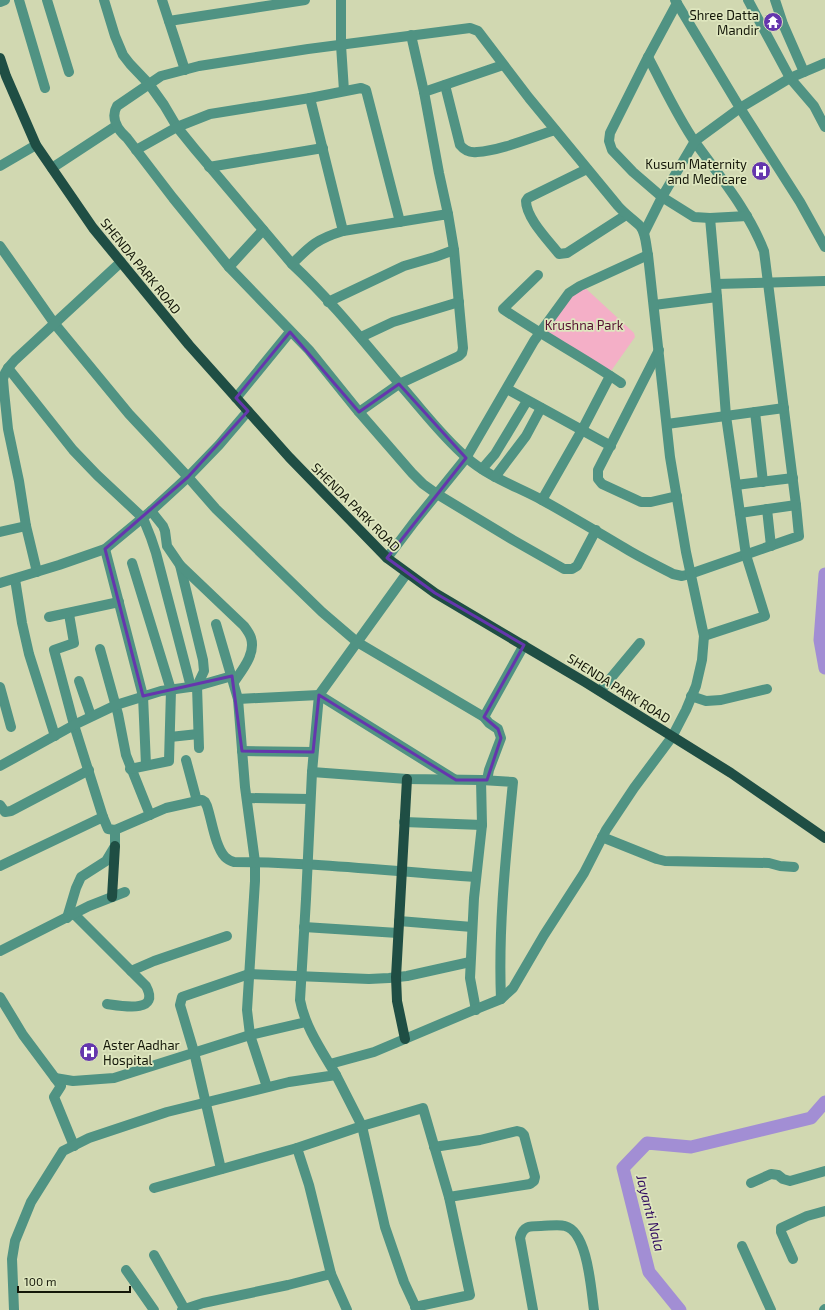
<svg xmlns="http://www.w3.org/2000/svg" width="825" height="1310" font-family="'Exo 2',sans-serif">
	<style>
		.green { fill: #f4afc7 }
		.lines { fill: none; stroke-linecap: round; stroke-linejoin: round }
		.river { stroke: #a28ed4; stroke-width: 13 }
		.minor { stroke: #509383; stroke-width: 10 }
		.major { stroke: #1f4e44; stroke-width: 10 }
		.marked { fill: none; stroke: #6536ad; stroke-width: 3; stroke-linejoin: round }
		.labels { text-anchor: middle; dominant-baseline: central; stroke-width: 3.5; stroke-linejoin: round; paint-order: stroke }
		.poi-label { font-size: 13px; fill: #141709; stroke: #dee6be; text-anchor: end }
		.street-label { font-size: 13px; fill: #141709; stroke: #dee6be }
		.park-label { font-size: 13px; fill: #561131; stroke: #dee6be }
		.water-label { font-size: 14px; font-style: italic; fill: #330f61; stroke: #dee6be }
	</style>
	<rect width="100%" height="100%" fill="#d1d8b1"/>
	<path class="green" d="M 582,285 L 634,333 L 635,337 L 611,371 L 543,335 L 569,293 Z"/>
	<g class="lines">
		<g class="river">
			<path d="M 825,574 L 820,640 L 825,668"/>
			<path d="M 680,1310 L 649,1272 L 623,1168 L 647,1143 L 691,1147 L 811,1118 L 825,1102"/>
		</g>
		<g class="minor">
			<path d="M 19,0 L 45,88"/>
			<path d="M 47,0 L 69,72"/>
			<path d="M 104,0 L 115,36 L 123,55 L 130,64 L 149,84 L 164,105 L 177,127 L 194,148 L 292,264 C 335,304 371,351 409,395 C 427,416 445,439 466,457 C 488,477 516,486 542,500 C 569,515 596,531 623,547 C 639,557 656,565 673,574 L 682,576 L 690,574 L 799,536 L 796,505 L 764,251 C 748,210 720,177 695,142 C 677,116 663,85 648,57"/>
			<path d="M 162,0 L 185,70"/>
			<path d="M 341,0 L 341,45 L 344,91"/>
			<path d="M 675,0 L 740,108 L 800,202 L 825,247"/>
			<path d="M 748,0 L 790,78 L 814,106 L 825,127"/>
			<path d="M 775,0 L 783,24 L 804,72"/>
			<path d="M 0,2 L 5,0"/>
			<path d="M 677,3 L 648,57 L 610,133 L 609,141 L 612,150 L 633,172 L 662,197 L 694,217 L 710,218 L 747,216"/>
			<path d="M 169,21 L 305,0"/>
			<path d="M 411,35 L 424,92 L 439,173 L 448,214"/>
			<path d="M 445,85 L 460,145 C 464,150 469,153 477,152 C 499,151 533,137 555,130"/>
			<path d="M 424,92 L 503,65"/>
			<path d="M 310,98 L 361,88 L 366,90 L 400,222"/>
			<path d="M 136,150 L 177,127 L 210,114 L 310,98 L 343,231"/>
			<path d="M 0,166 L 36,145"/>
			<path d="M 209,167 L 323,148"/>
			<path d="M 52,168 L 116,126"/>
			<path d="M 587,169 L 528,198 L 526,201 C 526,218 549,241 559,254 L 567,253 L 626,215"/>
			<path d="M 644,233 L 662,197 L 695,141 L 740,108 L 790,78 L 825,63"/>
			<path d="M 0,246 L 54,323 L 129,414 L 188,477 L 216,509 L 322,612 L 357,642 L 484,717 L 489,723 L 498,729 L 501,738 L 489,770 L 487,780"/>
			<path d="M 292,264 C 311,245 317,239 343,231 L 448,214 L 454,250 L 463,348 L 462,353 L 459,356 L 399,384 L 359,412"/>
			<path d="M 229,267 L 263,230"/>
			<path d="M 538,275 L 503,309 C 541,335 583,357 621,383"/>
			<path d="M 716,284 L 825,281"/>
			<path d="M 328,302 L 404,266 L 435,257 L 454,250"/>
			<path d="M 654,305 L 717,297"/>
			<path d="M 361,337 L 393,322 L 459,302"/>
			<path d="M 659,350 L 598,470 L 598,479 L 602,484 L 641,502 L 651,502 L 677,496"/>
			<path d="M 8,368 L 73,450 L 97,475 L 143,518 L 151,538 L 156,553 L 191,687"/>
			<path d="M 507,389 L 611,446"/>
			<path d="M 236,398 L 290,332"/>
			<path d="M 755,412 L 763,482"/>
			<path d="M 667,424 L 784,408"/>
			<path d="M 482,469 L 495,454 L 527,401"/>
			<path d="M 495,477 L 526,436 L 541,408"/>
			<path d="M 736,485 L 793,478"/>
			<path d="M 542,500 L 582,430 L 610,376"/>
			<path d="M 767,509 L 771,546"/>
			<path d="M 151,511 L 163,526 L 165,531 L 167,546 L 180,565 L 203,660 L 204,671 L 197,686 L 199,748"/>
			<path d="M 740,513 L 796,505"/>
			<path d="M 0,532 L 26,526"/>
			<path d="M 105,549 L 143,696 L 146,765"/>
			<path d="M 387,558 L 415,521 L 466,458 L 534,341 L 569,293 L 580,286 L 648,255"/>
			<path d="M 180,565 L 244,626 C 247,630 250,634 251,638 C 256,654 242,670 234,682"/>
			<path d="M 37,572 L 26,526 L 19,481 L 8,429 L 4,391 L 3,379 L 5,373 L 8,368 L 15,360 L 121,262"/>
			<path d="M 15,579 L 22,623 L 29,654 L 55,736"/>
			<path d="M 0,583 L 59,565 L 105,549 L 151,511 L 188,477 L 219,445 L 248,411"/>
			<path d="M 69,614 L 74,643 L 54,650 L 74,725 L 103,817"/>
			<path d="M 49,617 L 119,602"/>
			<path d="M 216,624 L 238,699 L 245,787 L 255,862 L 255,881 L 247,1010 L 250,1035 L 267,1087"/>
			<path d="M 704,636 L 765,616 L 746,555 L 726,416 L 717,297 L 710,218"/>
			<path d="M 100,649 L 118,714 L 126,755 L 150,815"/>
			<path d="M 79,681 L 91,716"/>
			<path d="M 0,687 L 11,727"/>
			<path d="M 600,691 L 640,643"/>
			<path d="M 691,696 L 706,701 L 721,700 L 767,689"/>
			<path d="M 238,699 L 319,695 L 454,779"/>
			<path d="M 484,717 L 524,645"/>
			<path d="M 170,737 L 198,734"/>
			<path d="M 242,751 L 313,752"/>
			<path d="M 186,760 L 197,801"/>
			<path d="M 0,766 L 74,725 L 116,705 L 161,691 L 197,686 L 232,676"/>
			<path d="M 130,769 L 169,761 L 171,690 L 132,563"/>
			<path d="M 312,772 L 407,779 L 481,780 L 513,782 C 506,854 498,927 501,999"/>
			<path d="M 247,798 L 310,799"/>
			<path d="M 0,805 L 5,812 L 11,811 L 89,770"/>
			<path d="M 404,822 L 482,825"/>
			<path d="M 602,837 L 657,859 L 665,861 L 769,863 L 780,866 L 794,867"/>
			<path d="M 0,866 L 103,817 L 108,829 L 115,830 L 166,808 L 202,800 L 205,802 L 207,806 C 212,821 215,846 225,857 C 228,860 231,861 234,862 C 315,862 395,872 476,877"/>
			<path d="M 74,914 L 146,986 C 161,1014 121,1006 107,1004"/>
			<path d="M 67,918 L 76,888 L 81,877 L 106,861 L 115,846 L 115,830"/>
			<path d="M 399,921 L 472,927"/>
			<path d="M 304,927 L 398,933"/>
			<path d="M 0,951 L 89,906 L 125,892"/>
			<path d="M 131,971 L 154,961 L 227,936"/>
			<path d="M 0,997 L 23,1035 L 61,1086 L 54,1097 L 74,1146"/>
			<path d="M 476,1010 L 470,978 L 474,898 L 482,825 L 481,780"/>
			<path d="M 330,1064 L 374,1052 L 469,1012 L 501,999 L 513,988 L 544,935 L 584,873 L 606,830 L 634,788 L 672,737 L 686,710 L 696,686 L 702,660 L 704,636 L 686,552 L 670,457 L 648,255 C 646,246 646,233 640,226 C 633,219 625,214 618,206 L 529,98 L 478,31 L 470,28 L 308,49 L 199,66 L 161,76 L 117,106 C 110,118 118,130 127,138 L 173,198 L 229,267 L 309,350 L 359,412 L 412,473 L 423,484 L 437,494 L 513,540 L 564,569 L 572,569 L 577,566 L 596,530"/>
			<path d="M 336,1075 L 362,1126 L 385,1227 L 404,1282 L 417,1310"/>
			<path d="M 55,1078 L 73,1081 L 114,1078 L 250,1035 L 306,1022"/>
			<path d="M 434,1147 L 480,1140 L 517,1131 L 521,1132 L 524,1135 L 535,1177 L 534,1181 L 530,1184 L 449,1197"/>
			<path d="M 221,1169 L 194,1052 L 180,1005 L 182,997 L 249,974 L 369,979 L 389,978 L 407,976 L 470,962"/>
			<path d="M 751,1183 L 771,1174 L 778,1175 L 783,1179 L 790,1181 L 825,1171"/>
			<path d="M 154,1188 L 297,1148"/>
			<path d="M 742,1246 L 771,1310"/>
			<path d="M 154,1255 L 184,1308"/>
			<path d="M 793,1259 L 781,1232 L 781,1228 L 807,1216 L 825,1211"/>
			<path d="M 126,1270 L 154,1310"/>
			<path d="M 14,1310 L 12,1259 L 15,1241 L 31,1202 L 63,1151 L 89,1138 L 167,1112 L 289,1082 L 336,1075 C 322,1051 305,1027 300,1000 L 306,899 L 312,772 L 319,695 L 407,573"/>
			<path d="M 182,1310 L 203,1303 L 288,1285 L 331,1274"/>
			<path d="M 347,1310 L 331,1274 L 309,1185 L 297,1148 L 362,1126 L 423,1108 L 449,1197 L 470,1295 L 415,1307"/>
			<path d="M 533,1310 L 520,1238 C 523,1226 529,1226 541,1226 C 548,1226 558,1224 565,1226 C 588,1232 591,1290 594,1310"/>
			<path d="M 824,1310 L 825,1309"/>
		</g>
		<g class="major">
			<path d="M 0,58 L 6,76 L 36,145 L 93,228 L 189,345 L 289,457 L 387,558 L 435,593 L 585,682 L 731,773 L 825,838"/>
			<path d="M 112,897 L 115,846"/>
			<path d="M 405,1039 L 397,1001 L 396,977 L 407,779"/>
		</g>
	</g>
	<path class="marked" d="M 290,332 L 359,412 L 399,384 L 466,458 L 387,558 L 435,593 L 524,645 L 484,717 L 498,729 L 501,738 L 487,780 L 456,780 L 319,695 L 313,752 L 242,751 L 232,676 L 143,696 L 105,549 L 188,477 L 248,411 L 236,398 Z"/>
	<defs>
		<symbol id="temple-disc" viewBox="-11 -11 22 22"><circle r="9.5" fill="#6536ad" stroke="#dee6be"/><path d="M0-6L5-2H3V0L6.5 2.5H4V6H1.5V3h-3V6H-4V2.5H-6.5L-3 0V-2H-5Z" fill="#fff"/></symbol>
		<symbol id="hospital-disc" viewBox="-11 -11 22 22"><circle r="9.5" fill="#6536ad" stroke="#dee6be"/><path d="M-5-5h3v3.5h4V-5h3V5h-3V1.5h-4V5h-3Z" fill="#fff"/></symbol>
	</defs>
	<g fill-rule="evenodd">
		<use href="#temple-disc" x="762" y="11" width="22" height="22"/>
		<use href="#hospital-disc" x="750" y="160" width="22" height="22"/>
		<use href="#hospital-disc" x="78" y="1041" width="22" height="22"/>
	</g>
	<g class="labels">
		<g class="poi-label">
			<text x="759" y="15">Shree Datta<tspan x="759" dy="15">Mandir</tspan></text>
			<text x="747" y="164">Kusum Maternity<tspan x="747" dy="15">and Medicare</tspan></text>
			<text x="103" y="1045" text-anchor="start">Aster Aadhar<tspan x="103" dy="15">Hospital</tspan></text>
		</g>
		<g class="street-label">
			<text transform="translate(141 266) rotate(51)">SHENDA PARK ROAD</text>
			<text transform="translate(356 507) rotate(45)">SHENDA PARK ROAD</text>
			<text transform="translate(619 688) rotate(32)">SHENDA PARK ROAD</text>
		</g>
		<g class="park-label">
			<text x="584" y="325">Krushna Park</text>
		</g>
		<g class="water-label">
			<text transform="translate(651 1213) rotate(76)">Jayanti Nala</text>
		</g>
	</g>
	<path d="M18 1286v6h112v-6" fill="none" stroke="#141709" stroke-width="2"/>
	<text x="24" y="1286" font-size="12" fill="#141709" stroke="#dee6be" stroke-width="3" paint-order="stroke">100 m</text>
</svg>
